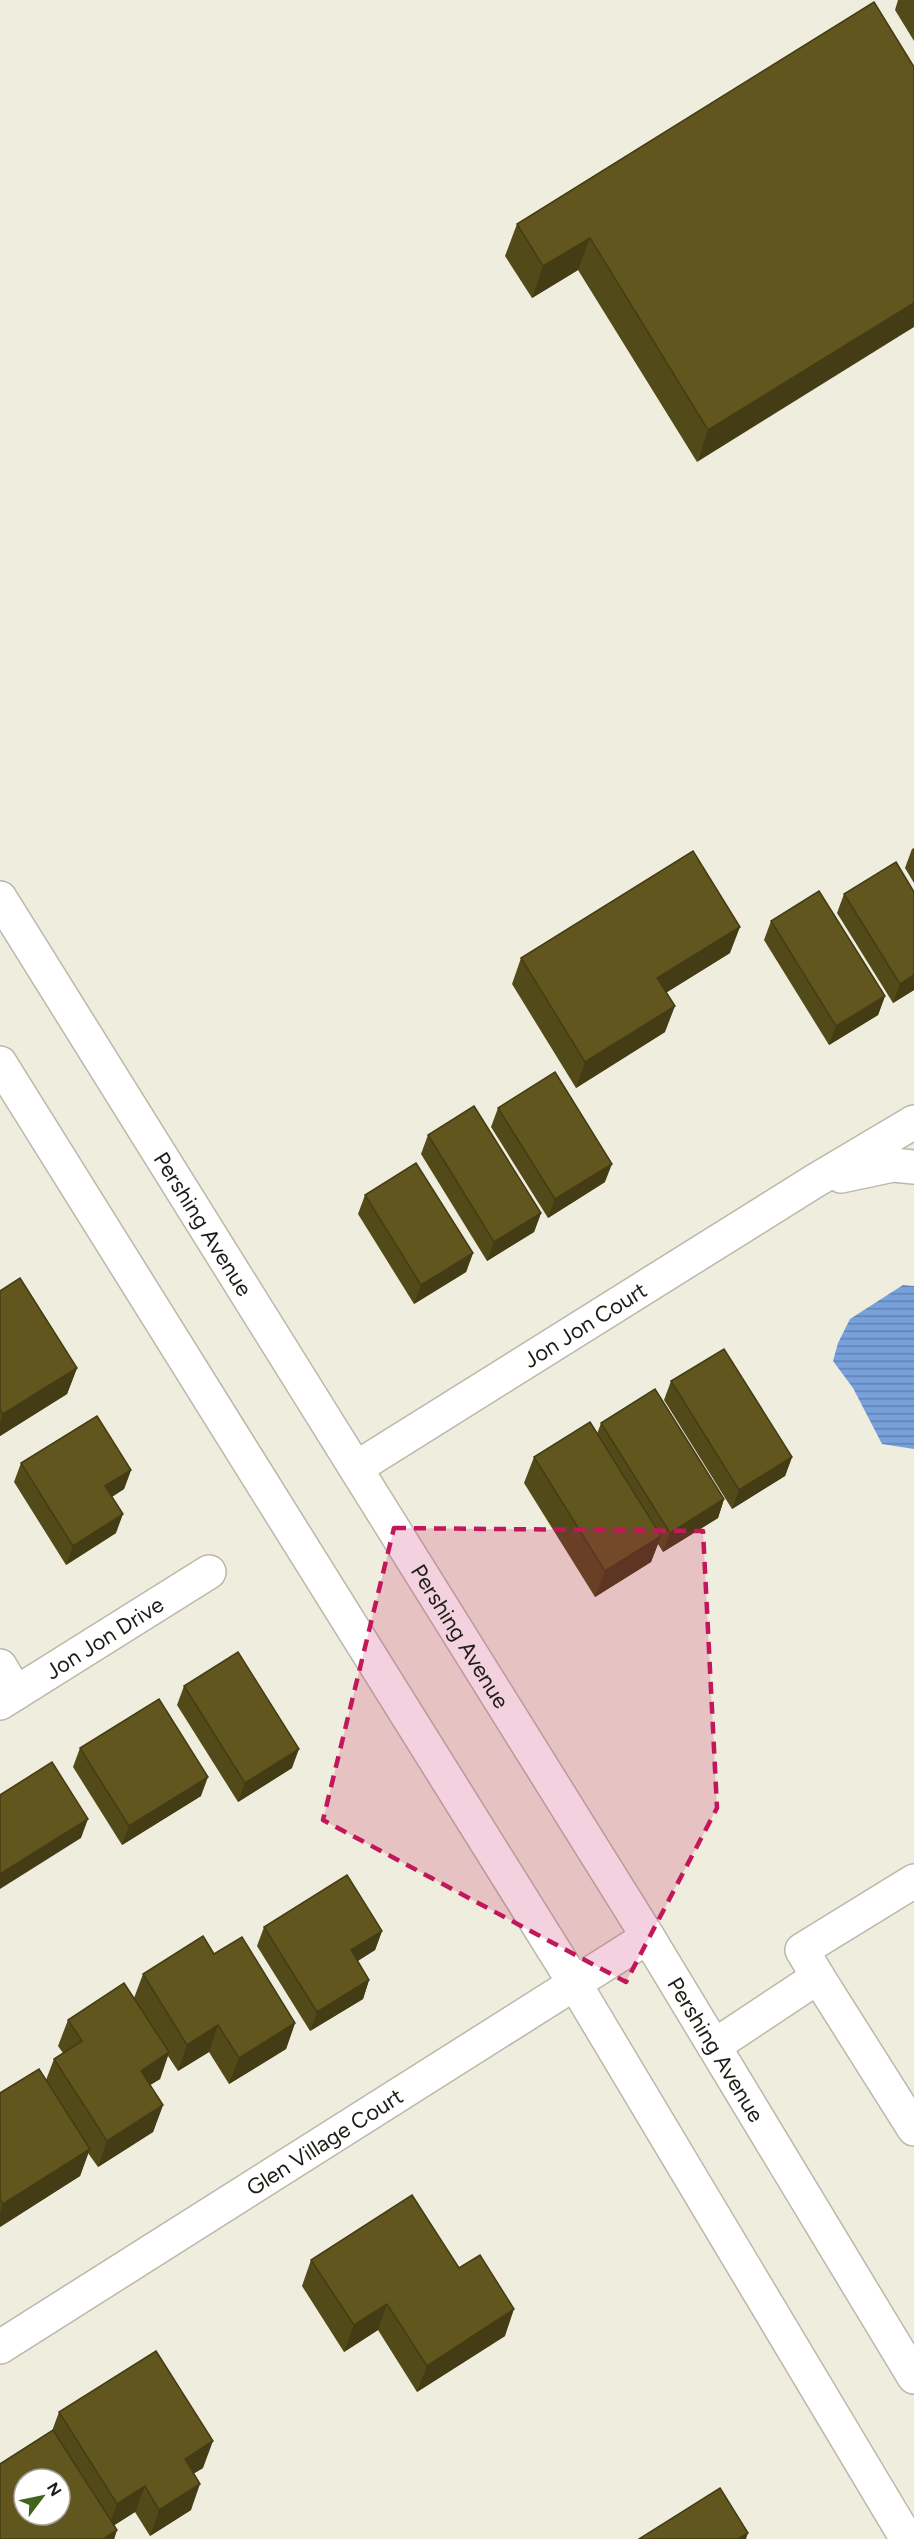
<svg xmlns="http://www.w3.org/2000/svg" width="914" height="2539" font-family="Figtree,sans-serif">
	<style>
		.water { fill: url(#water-rules) }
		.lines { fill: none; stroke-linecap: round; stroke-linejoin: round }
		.minor-casing { stroke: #bbb8aa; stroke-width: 36 }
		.tertiary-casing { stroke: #bbb8aa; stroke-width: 36 }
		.minor { stroke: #fff; stroke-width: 33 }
		.tertiary { stroke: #fff; stroke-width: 33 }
		.wall { fill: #534a19 }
		.shaded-wall { fill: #443c14 }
		.building { fill: #61561d; stroke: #443c14; stroke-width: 1.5; fill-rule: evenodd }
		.marked { fill: #c2185b; fill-opacity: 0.2; stroke: #c2185b; stroke-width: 4.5; stroke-dasharray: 12 8; stroke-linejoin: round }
		.labels { text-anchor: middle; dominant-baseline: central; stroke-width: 6; stroke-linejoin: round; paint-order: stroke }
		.street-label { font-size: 22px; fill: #1d1c17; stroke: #fff }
	</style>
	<defs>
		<pattern id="water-rules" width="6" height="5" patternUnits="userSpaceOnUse" patternTransform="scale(1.5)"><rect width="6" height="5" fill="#78a1db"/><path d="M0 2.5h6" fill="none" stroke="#6282b1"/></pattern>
	</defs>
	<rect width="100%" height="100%" fill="#efedde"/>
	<path class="water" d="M 903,1285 L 914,1286 L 914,1449 L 882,1444 L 853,1388 L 833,1361 L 838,1343 L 850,1319 Z"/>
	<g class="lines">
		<defs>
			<g id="minor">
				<path d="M 841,1176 L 893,1165 L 914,1167"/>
				<path id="s1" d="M 356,1468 L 813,1182 L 914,1122"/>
				<path d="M 0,1666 L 16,1693"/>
				<path id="s2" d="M 0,1703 L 209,1572"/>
				<path d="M 818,1977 L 802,1950 L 914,1881"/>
				<path d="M 714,2046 L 818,1977 L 914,2129"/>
				<path id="s3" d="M 0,2347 L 648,1937"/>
			</g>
			<g id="tertiary">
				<path id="s4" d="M 0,898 L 648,1937 L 914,2377"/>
				<path d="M 0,1063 L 575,1984 L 907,2539"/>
			</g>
		</defs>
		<use href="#minor" class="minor-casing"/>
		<use href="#tertiary" class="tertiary-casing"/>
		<use href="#minor" class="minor"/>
		<use href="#tertiary" class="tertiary"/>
	</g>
	<g class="wall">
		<path d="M 898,0 L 914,0 L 914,41 L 895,10 Z"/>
		<path d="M 874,2 L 697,462 L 578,270 L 532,298 L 505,256 L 517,224 Z"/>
		<path d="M 914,848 L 914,883 L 905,868 L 912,849 Z"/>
		<path d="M 914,892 L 914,990 L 893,1003 L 837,913 L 844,894 Z"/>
		<path d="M 771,921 L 885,996 L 878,1015 L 829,1045 L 764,940 Z"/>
		<path d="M 730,953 L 667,992 L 665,1032 L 576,1088 L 512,984 L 521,958 Z"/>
		<path d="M 498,1108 L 605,1182 L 548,1218 L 491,1127 Z"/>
		<path d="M 428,1135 L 541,1213 L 534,1232 L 487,1261 L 421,1154 Z"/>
		<path d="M 365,1195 L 473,1253 L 466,1272 L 414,1304 L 358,1214 Z"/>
		<path d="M 0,1291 L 77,1368 L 67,1394 L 0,1436 Z"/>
		<path d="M 671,1381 L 792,1457 L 785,1476 L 732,1509 L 664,1400 Z"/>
		<path d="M 601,1423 L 724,1499 L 718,1518 L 663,1552 L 658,1544 L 651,1562 L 595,1597 L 524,1483 L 534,1457 L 597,1434 Z"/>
		<path d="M 21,1463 L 131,1470 L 124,1489 L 112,1497 L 116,1533 L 66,1565 L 14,1482 Z"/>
		<path d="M 184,1686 L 292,1768 L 238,1802 L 177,1705 Z"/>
		<path d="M 80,1748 L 201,1796 L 122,1845 L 73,1767 Z"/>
		<path d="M 264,1927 L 382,1931 L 375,1950 L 358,1961 L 369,1980 L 363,1999 L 310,2031 L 257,1946 Z"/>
		<path d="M 214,1954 L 295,2023 L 286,2049 L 229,2084 L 209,2052 L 178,2071 L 168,2056 L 160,2079 L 150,2085 L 163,2105 L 153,2132 L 98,2167 L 88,2153 L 80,2176 L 0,2227 L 0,2093 L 46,2080 L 54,2059 L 63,2053 L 58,2046 L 68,2020 L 134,1998 L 143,1974 Z"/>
		<path d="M 311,2260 L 459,2268 L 505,2336 L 417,2392 L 378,2330 L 344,2352 L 302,2286 Z"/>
		<path d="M 59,2412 L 203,2468 L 194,2473 L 191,2510 L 150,2536 L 135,2512 L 114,2525 L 117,2530 L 114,2539 L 0,2539 L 52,2431 Z"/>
	</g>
	<g class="shaded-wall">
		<path d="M 590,238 L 578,270 L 532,298 L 543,266 Z"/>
		<path d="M 914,303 L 914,327 L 697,462 L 708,430 Z"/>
		<path d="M 740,927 L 730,953 L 648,1004 L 657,978 Z"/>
		<path d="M 914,975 L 914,990 L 893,1003 L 900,984 Z"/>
		<path d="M 885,996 L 878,1015 L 829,1045 L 836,1026 Z"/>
		<path d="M 675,1006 L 665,1032 L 576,1088 L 585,1062 Z"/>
		<path d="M 612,1164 L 605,1182 L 548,1218 L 555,1199 Z"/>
		<path d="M 541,1213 L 534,1232 L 487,1261 L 494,1242 Z"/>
		<path d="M 473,1253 L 466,1272 L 414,1304 L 421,1285 Z"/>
		<path d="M 77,1368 L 67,1394 L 0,1436 L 0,1423 L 3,1414 Z"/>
		<path d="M 792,1457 L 785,1476 L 732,1509 L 739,1490 Z"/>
		<path d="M 131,1470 L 124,1489 L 98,1505 L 105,1486 Z"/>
		<path d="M 724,1499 L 718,1518 L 663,1552 L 670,1533 Z"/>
		<path d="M 123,1514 L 116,1533 L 66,1565 L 73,1546 Z"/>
		<path d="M 661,1536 L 651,1562 L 595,1597 L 605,1571 Z"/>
		<path d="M 299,1749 L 292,1768 L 238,1802 L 245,1783 Z"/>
		<path d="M 208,1777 L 201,1796 L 122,1845 L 129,1826 Z"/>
		<path d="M 88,1819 L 81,1838 L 0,1889 L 0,1874 Z"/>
		<path d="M 382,1931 L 375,1950 L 344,1969 L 351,1950 Z"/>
		<path d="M 369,1980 L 363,1999 L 310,2031 L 317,2012 Z"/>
		<path d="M 295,2023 L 286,2049 L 229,2084 L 239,2058 Z"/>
		<path d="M 218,2025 L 209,2052 L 178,2071 L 187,2045 Z"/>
		<path d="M 169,2052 L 160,2079 L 131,2097 L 141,2071 Z"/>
		<path d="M 163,2105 L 153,2132 L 98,2167 L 107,2141 Z"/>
		<path d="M 90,2149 L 80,2176 L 0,2227 L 0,2213 L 3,2204 Z"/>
		<path d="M 387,2304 L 378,2330 L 344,2352 L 354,2325 Z"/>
		<path d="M 514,2309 L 505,2336 L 417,2392 L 427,2366 Z"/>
		<path d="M 213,2441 L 203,2468 L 175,2485 L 185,2459 Z"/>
		<path d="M 200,2484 L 191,2510 L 150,2536 L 159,2510 Z"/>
		<path d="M 145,2486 L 135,2512 L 107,2530 L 117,2504 Z"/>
		<path d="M 117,2530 L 114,2539 L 103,2539 Z"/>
		<path d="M 748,2533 L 746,2539 L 738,2539 Z"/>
	</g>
	<g class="building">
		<path d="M 874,2 L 914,67 L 914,303 L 708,430 L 590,238 L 543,266 L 517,224 Z"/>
		<path d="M 693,851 L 740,927 L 657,978 L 675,1006 L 585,1062 L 521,958 Z"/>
		<path d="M 896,862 L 914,892 L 914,975 L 900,984 L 844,894 Z"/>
		<path d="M 819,891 L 885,996 L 836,1026 L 771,921 Z"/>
		<path d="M 555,1072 L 612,1164 L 555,1199 L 498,1108 Z"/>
		<path d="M 474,1106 L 541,1213 L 494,1242 L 428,1135 Z"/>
		<path d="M 416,1163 L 473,1253 L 421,1285 L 365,1195 Z"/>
		<path d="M 20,1278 L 77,1368 L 3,1414 L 0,1409 L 0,1291 Z"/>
		<path d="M 724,1349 L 792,1457 L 739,1490 L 671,1381 Z"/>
		<path d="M 655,1389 L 724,1499 L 670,1533 L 601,1423 Z"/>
		<path d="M 97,1416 L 131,1470 L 105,1486 L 123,1514 L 73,1546 L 21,1463 Z"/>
		<path d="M 590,1422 L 661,1536 L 605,1571 L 534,1457 Z"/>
		<path d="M 238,1652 L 299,1749 L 245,1783 L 184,1686 Z"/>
		<path d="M 159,1699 L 208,1777 L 129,1826 L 80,1748 Z"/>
		<path d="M 52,1762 L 88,1819 L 0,1874 L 0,1795 Z"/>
		<path d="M 347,1875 L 382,1931 L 351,1950 L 369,1980 L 317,2012 L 264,1927 Z"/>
		<path d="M 203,1936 L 214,1954 L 242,1937 L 295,2023 L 239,2058 L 218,2025 L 187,2045 L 143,1974 Z"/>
		<path d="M 124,1983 L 169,2052 L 141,2071 L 163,2105 L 107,2141 L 54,2059 L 82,2041 L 68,2020 Z"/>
		<path d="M 39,2069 L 90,2149 L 3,2204 L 0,2199 L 0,2093 Z"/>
		<path d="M 412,2195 L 459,2268 L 480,2255 L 514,2309 L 427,2366 L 387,2304 L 354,2325 L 311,2260 Z"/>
		<path d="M 156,2351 L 213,2441 L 185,2459 L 200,2484 L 159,2510 L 145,2486 L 117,2504 L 59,2412 Z"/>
		<path d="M 53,2430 L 117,2530 L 103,2539 L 0,2539 L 0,2464 ZM 24,2479 L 60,2479 L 60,2515 L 24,2515 Z"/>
		<path d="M 720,2488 L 748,2533 L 738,2539 L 639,2539 Z"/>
	</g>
	<path class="marked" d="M 394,1528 L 703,1531 L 717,1808 L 626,1982 L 323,1820 Z"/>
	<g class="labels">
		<g class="street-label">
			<text stroke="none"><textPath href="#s4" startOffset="384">Pershing Avenue</textPath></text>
			<text stroke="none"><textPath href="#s1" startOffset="270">Jon Jon Court</textPath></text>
			<text stroke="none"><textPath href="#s4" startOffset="870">Pershing Avenue</textPath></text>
			<text stroke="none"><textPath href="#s2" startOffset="123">Jon Jon Drive</textPath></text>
			<text stroke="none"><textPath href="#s4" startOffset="1356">Pershing Avenue</textPath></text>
			<text stroke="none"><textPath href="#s3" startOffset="384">Glen Village Court</textPath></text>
		</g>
	</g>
	<g transform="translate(42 2497) rotate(58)"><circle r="28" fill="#ffffff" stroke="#a5a4a2" stroke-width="1.5"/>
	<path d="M0-4.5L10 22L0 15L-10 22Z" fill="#43641a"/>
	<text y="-9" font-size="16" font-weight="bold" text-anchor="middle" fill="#1d1c17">N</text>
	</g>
</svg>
